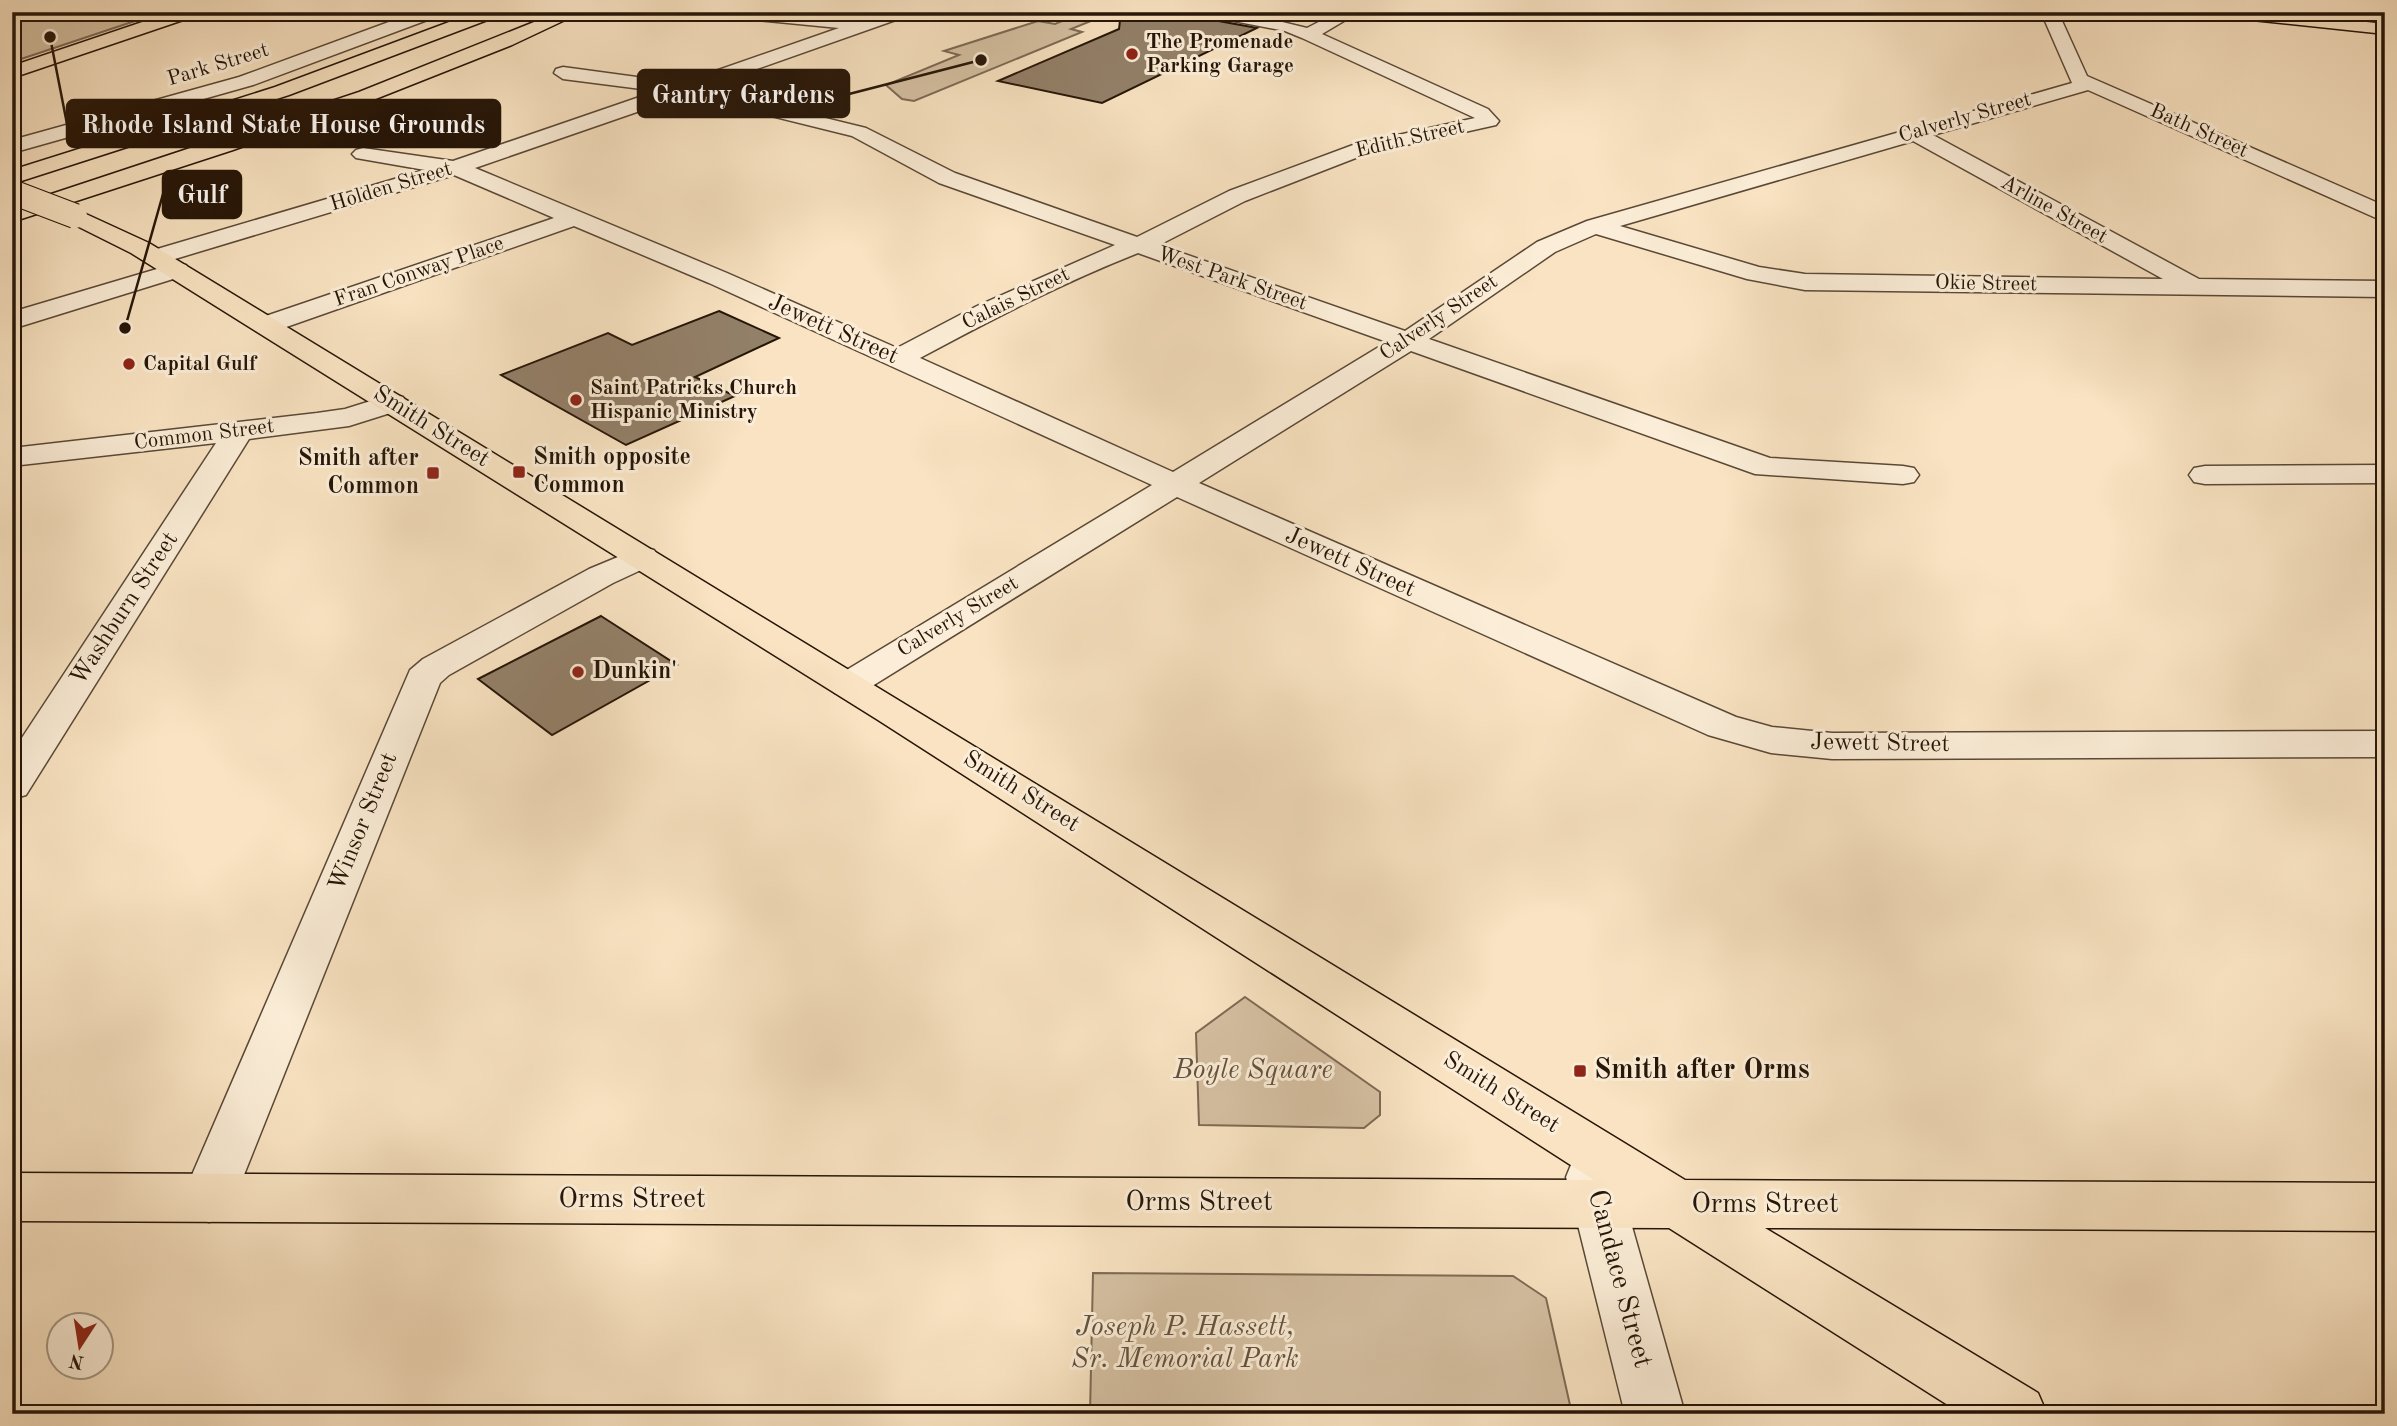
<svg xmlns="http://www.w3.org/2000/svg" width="2397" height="1426" font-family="'Old Standard TT',serif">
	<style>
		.green { fill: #d5c0a2; stroke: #7d6a55; stroke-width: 2 }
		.building { fill: #938069; stroke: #251508; stroke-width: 2 }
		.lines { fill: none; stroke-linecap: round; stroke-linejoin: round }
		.minor-casing { stroke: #5a4836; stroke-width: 3 }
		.major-casing { stroke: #251508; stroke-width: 3 }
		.highway-casing { stroke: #251508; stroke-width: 3 }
		.minor { fill: #fbedd7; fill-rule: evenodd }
		.major { fill: #f9e3c2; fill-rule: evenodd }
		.highway { fill: #f9e3c2; fill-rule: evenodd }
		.major-bridge-casing { stroke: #251508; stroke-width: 26; stroke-linecap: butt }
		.major-bridge { stroke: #f9e3c2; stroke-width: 24 }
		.poi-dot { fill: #8f2418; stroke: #fbedd7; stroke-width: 2.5 }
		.labels { text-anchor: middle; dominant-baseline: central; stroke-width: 6; stroke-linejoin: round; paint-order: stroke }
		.far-poi-label { font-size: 21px; font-weight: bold; fill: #251508; stroke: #fbedd7; text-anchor: start }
		.far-street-label { font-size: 21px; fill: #251508; stroke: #fbedd7 }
		.street-label { font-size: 24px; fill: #251508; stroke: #fbedd7 }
		.poi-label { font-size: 24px; font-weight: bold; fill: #251508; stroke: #fbedd7; text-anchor: start }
		.near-park-label { font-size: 28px; font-style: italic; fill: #63513e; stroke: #fbedd7 }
		.near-poi-label { font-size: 28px; font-weight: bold; fill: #251508; stroke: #fbedd7; text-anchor: start }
		.near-street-label { font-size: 28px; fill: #251508; stroke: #fbedd7 }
		.leader { fill: none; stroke: #251508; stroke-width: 2.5 }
		.callout-dot { fill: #251508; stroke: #fbedd7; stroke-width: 2.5 }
		.callout { fill: #251508; stroke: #251508; stroke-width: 2.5 }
		.callout-label { font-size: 26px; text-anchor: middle; font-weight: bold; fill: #fff }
	</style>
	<rect width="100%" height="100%" fill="#f9e3c2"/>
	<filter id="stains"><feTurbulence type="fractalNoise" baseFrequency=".00286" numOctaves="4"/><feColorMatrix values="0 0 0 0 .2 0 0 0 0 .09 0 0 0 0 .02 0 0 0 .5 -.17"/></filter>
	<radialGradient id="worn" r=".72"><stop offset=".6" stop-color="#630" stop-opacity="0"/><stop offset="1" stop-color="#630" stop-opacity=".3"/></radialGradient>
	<g class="green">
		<path d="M 12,12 L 162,12 L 12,62 Z"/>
		<path d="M 1084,12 L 1113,12 L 1071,29 L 1082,32 L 914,101 L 902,99 L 886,85 L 959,55 L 944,51 L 1038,21 L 1055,24 Z"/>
		<path d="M 1245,997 L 1380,1092 L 1380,1115 L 1364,1128 L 1199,1125 L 1196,1033 Z"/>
		<path d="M 1093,1273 L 1513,1276 L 1546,1298 L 1572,1414 L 1090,1414 Z"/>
	</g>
	<g class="building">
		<path d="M 1121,12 L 1204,12 L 1208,19 L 1257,28 L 1102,103 L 998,81 L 1119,29 Z"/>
		<path d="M 719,311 L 779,338 L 695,377 L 735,396 L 626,445 L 501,375 L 608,333 L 632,345 Z"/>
		<path d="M 601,616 L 677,665 L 552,735 L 478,679 Z"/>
	</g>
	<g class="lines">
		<defs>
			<g id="minor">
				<path d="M 416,12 L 440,12 L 438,16 L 253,85 L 12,153 L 12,140 L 239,77 Z"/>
				<path d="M 719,12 L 783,12 L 860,21 L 884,12 L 909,12 L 907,16 L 703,88 L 866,128 L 955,173 L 1137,237 L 1229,191 L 1353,145 L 1475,118 L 1302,38 L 1285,31 L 1208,16 L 1206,12 L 1241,12 L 1307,28 L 1338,12 L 1359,12 L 1322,34 L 1488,109 L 1499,121 L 1496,125 L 1366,154 L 1245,201 L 1159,245 L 1405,331 L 1537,242 L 1587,221 L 2072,83 L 2041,12 L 2058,12 L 2087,76 L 2385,206 L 2385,222 L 2088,90 L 1933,135 L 2199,279 L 2385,281 L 2385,297 L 1805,290 L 1747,279 L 1596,234 L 1555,252 L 1429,339 L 1770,458 L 1903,466 L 1914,468 L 1919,475 L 1914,482 L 1903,484 L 1755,474 L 1411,351 L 1199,483 L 1736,717 L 1772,727 L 1832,733 L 2385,731 L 2385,757 L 1832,759 L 1771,753 L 1708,735 L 1177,497 L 861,693 L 848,697 L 835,693 L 829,685 L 835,677 L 1152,485 L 709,283 L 574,226 L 275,331 L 266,333 L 257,331 L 253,325 L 257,319 L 554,218 L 454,175 L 165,262 L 156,264 L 147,262 L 144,257 L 147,252 L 425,170 L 356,158 L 352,154 L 356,150 L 363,148 L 453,161 L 657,91 L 563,79 L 554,73 L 556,69 L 563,67 L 681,83 L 839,28 L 727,17 ZM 686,95 L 852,136 L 939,183 L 1115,245 L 977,306 L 897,348 L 727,273 L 475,168 ZM 1913,141 L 2163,279 L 1805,274 L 1759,267 L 1620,226 ZM 1138,253 L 1387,342 L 1173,472 L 920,358 C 991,320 1062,283 1138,253 Z"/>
				<path d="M 177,263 L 186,265 L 189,270 L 186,275 L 12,329 L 12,312 Z"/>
				<path d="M 393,394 L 403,397 L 407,403 L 403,409 L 349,426 L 249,439 L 26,795 L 12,799 L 12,753 L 216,443 L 12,466 L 12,448 L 317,413 L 345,409 Z"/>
				<path d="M 2385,465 L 2385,483 L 2205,484 L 2194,482 L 2189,475 L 2194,468 L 2205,466 Z"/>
				<path d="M 642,547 L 654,550 L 659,557 L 654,564 L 613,583 L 449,675 L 440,683 L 228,1215 L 209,1222 L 190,1215 L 182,1198 L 410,670 L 423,659 L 589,569 Z"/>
				<path d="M 1592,1154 L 1611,1160 L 1618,1177 L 1685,1414 L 1625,1414 L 1566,1177 L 1573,1160 Z"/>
			</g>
			<g id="major">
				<path d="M 172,12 L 197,12 L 195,16 L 12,78 L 12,66 Z"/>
				<path d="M 2215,12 L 2274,12 L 2385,24 L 2385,34 L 2223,17 Z"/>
				<path d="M 75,209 L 149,243 L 1685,1180 L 2385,1183 L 2385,1231 L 1765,1228 L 2038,1393 L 2047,1414 L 1962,1414 L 1669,1228 L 12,1221 L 12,1173 L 1594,1180 L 878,720 L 131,253 L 67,221 L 63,216 L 67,211 Z"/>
			</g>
			<g id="highway">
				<path d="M 476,12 L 500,12 L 498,16 L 289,95 L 12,184 L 12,170 L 275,87 Z"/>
				<path d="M 559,12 L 582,12 L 512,45 L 373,100 L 233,150 L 12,222 L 12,207 L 359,92 Z"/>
			</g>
		</defs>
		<use href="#minor" class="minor-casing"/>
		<use href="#major" class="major-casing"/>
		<use href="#highway" class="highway-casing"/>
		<use href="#minor" class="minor"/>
		<use href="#major" class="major"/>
		<use href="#highway" class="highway"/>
		<defs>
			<path id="major-bridge" d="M 12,192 L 75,216"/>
		</defs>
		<use href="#major-bridge" class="major-bridge-casing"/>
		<use href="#major-bridge" class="major-bridge"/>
	</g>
	<g class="poi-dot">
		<circle cx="1132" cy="54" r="7"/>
		<circle cx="129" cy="364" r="7"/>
		<circle cx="576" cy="400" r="7"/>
		<rect x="512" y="465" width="14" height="14" rx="3.5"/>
		<rect x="426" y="466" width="14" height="14" rx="3.5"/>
		<circle cx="578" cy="672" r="7"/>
		<rect x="1573" y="1064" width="14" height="14" rx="3.5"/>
	</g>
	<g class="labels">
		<g class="far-poi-label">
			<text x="1146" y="42">The Promenade<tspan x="1146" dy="24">Parking Garage</tspan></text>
			<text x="143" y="364">Capital Gulf</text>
			<text x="590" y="388">Saint Patricks Church<tspan x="590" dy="24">Hispanic Ministry</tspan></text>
		</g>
		<g class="far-street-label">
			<text transform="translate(218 65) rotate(-17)">Park Street</text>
			<text transform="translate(1965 118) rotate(-16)">Calverly Street</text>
			<text transform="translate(2199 131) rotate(24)">Bath Street</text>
			<text transform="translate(1410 139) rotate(-13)">Edith Street</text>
			<text transform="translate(391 187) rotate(-17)">Holden Street</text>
			<text transform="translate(2054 210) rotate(29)">Arline Street</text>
			<text transform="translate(419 272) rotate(-19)">Fran Conway Place</text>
			<text transform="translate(1232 279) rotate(19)">West Park Street</text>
			<text transform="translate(1986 284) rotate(1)">Okie Street</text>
			<text transform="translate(1016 299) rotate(-26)">Calais Street</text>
			<text transform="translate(1439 318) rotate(-34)">Calverly Street</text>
			<text transform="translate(204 435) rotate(-7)">Common Street</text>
			<text transform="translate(958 617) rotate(-31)">Calverly Street</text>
		</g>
		<g class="street-label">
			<text transform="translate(833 330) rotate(24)">Jewett Street</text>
			<text transform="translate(431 427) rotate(32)">Smith Street</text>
			<text transform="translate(1350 563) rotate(24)">Jewett Street</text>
			<text transform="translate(125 609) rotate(-57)">Washburn Street</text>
			<text transform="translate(1880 744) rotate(1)">Jewett Street</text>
			<text transform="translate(1021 792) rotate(32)">Smith Street</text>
			<text transform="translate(364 822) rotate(-68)">Winsor Street</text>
			<text transform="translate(1501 1093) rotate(32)">Smith Street</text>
		</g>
		<g class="poi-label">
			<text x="533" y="458">Smith opposite<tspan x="533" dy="28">Common</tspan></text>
			<text x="419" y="459" text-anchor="end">Smith after<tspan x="419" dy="28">Common</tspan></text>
			<text x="592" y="672">Dunkin'</text>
		</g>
		<g class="near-park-label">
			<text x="1253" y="1071">Boyle Square</text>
			<text x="1185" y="1328">Joseph P. Hassett,<tspan x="1185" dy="32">Sr. Memorial Park</tspan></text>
		</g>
		<g class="near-poi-label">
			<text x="1594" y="1071">Smith after Orms</text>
		</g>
		<g class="near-street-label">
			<text x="632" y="1200">Orms Street</text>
			<text x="1199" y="1203">Orms Street</text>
			<text x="1765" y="1205">Orms Street</text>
			<text transform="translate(1619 1279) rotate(75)">Candace Street</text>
		</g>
	</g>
	<path class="leader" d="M981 60L849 94M50 37L67 124M125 328L163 194"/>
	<g class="callout-dot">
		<circle cx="981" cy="60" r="7"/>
		<circle cx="50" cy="37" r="7"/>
		<circle cx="125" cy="328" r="7"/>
	</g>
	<g class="callout">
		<rect x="638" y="70" width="211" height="47" rx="7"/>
		<rect x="67" y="100" width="433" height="47" rx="7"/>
		<rect x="163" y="171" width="78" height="47" rx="7"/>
	</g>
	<g class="callout-label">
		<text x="743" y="103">Gantry Gardens</text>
		<text x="283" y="133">Rhode Island State House Grounds</text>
		<text x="202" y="203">Gulf</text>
	</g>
	<rect width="2397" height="1426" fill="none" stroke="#f9e3c2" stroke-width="42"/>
	<rect x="14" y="14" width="2369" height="1398" fill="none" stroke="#251508" stroke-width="3.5"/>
	<rect x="21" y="21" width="2355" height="1384" fill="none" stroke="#251508" stroke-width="2"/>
	<g transform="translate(80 1346) rotate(192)"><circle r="33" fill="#fbedd7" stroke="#a59784" stroke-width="2"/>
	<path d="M0-5L12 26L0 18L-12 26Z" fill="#8f2418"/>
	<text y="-10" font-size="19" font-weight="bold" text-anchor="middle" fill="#251508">N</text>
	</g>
	<rect width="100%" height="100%" filter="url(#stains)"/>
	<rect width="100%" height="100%" fill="url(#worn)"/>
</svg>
